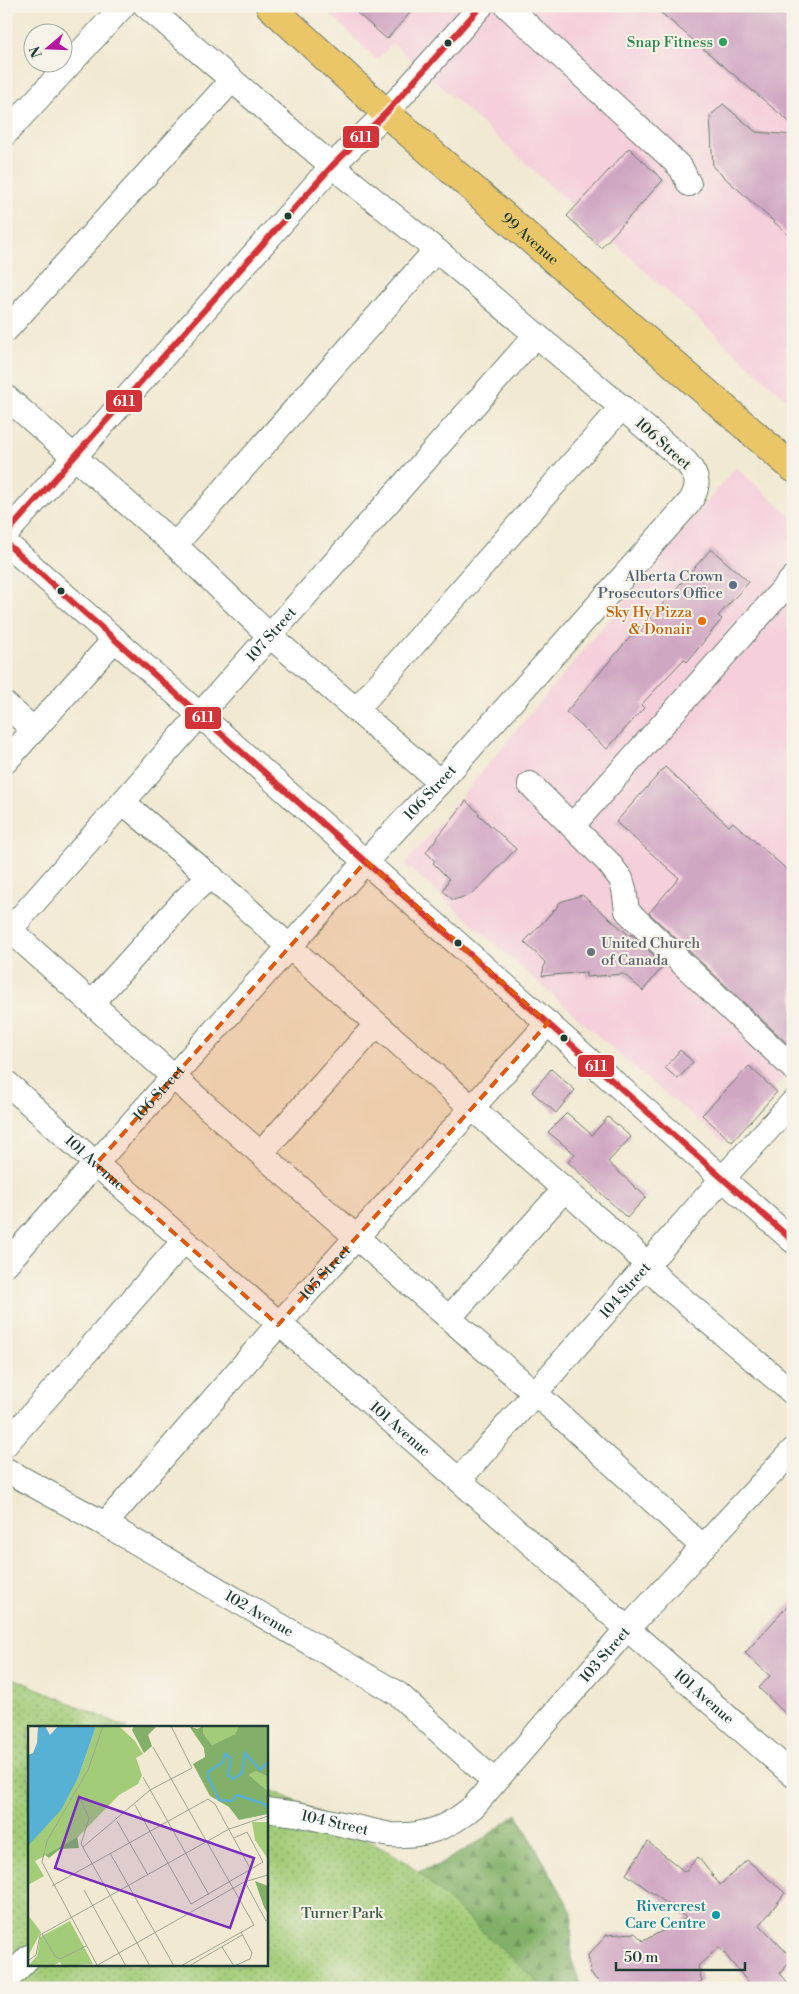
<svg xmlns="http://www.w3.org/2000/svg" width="799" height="1994" font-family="'Libre Bodoni',serif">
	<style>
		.built { fill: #f5cfdb }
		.forest { fill: url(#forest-firs); stroke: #50764e }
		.park { fill: url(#park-dots); stroke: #618456 }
		.building { fill: #d0a7c3 }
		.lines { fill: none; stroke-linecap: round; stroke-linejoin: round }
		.minor-casing { stroke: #68796b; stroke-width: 26 }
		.major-casing { stroke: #68796b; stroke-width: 30 }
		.minor { stroke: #fff; stroke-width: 24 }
		.major { stroke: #ebc669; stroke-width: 28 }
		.bus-1-casing { stroke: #f7f3e8; stroke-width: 10 }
		.bus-1 { stroke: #d23339; stroke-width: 6 }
		.marked { fill: #de580e; fill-opacity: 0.2; stroke: #de580e; stroke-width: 4; stroke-dasharray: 10 6; stroke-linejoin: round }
		.leisure-dot { fill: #2e9e5b; stroke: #f7f3e8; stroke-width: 2 }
		.bus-dot { fill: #1f3d34; stroke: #f7f3e8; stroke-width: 2 }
		.service-dot { fill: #5c6f8a; stroke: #f7f3e8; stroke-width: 2 }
		.food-dot { fill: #e8710a; stroke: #f7f3e8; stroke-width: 2 }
		.worship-dot { fill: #6b7280; stroke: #f7f3e8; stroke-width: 2 }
		.culture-dot { fill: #0f9aa8; stroke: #f7f3e8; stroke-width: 2 }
		.labels { text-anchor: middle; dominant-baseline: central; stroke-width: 4; stroke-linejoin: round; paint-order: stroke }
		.leisure-label { font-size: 15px; fill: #27864d; stroke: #f7f3e8; text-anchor: end }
		.street-label { font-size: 15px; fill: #1f3d34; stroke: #f7f3e8 }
		.service-label { font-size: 15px; fill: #4e5e75; stroke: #f7f3e8; text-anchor: end }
		.food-label { font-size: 15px; fill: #c56008; stroke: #f7f3e8; text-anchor: end }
		.worship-label { font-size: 15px; fill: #5b616d; stroke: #f7f3e8; text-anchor: start }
		.culture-label { font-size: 15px; fill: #0d838f; stroke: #f7f3e8; text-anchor: end }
		.park-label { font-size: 15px; fill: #395a42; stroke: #f7f3e8 }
		.inset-river { fill: none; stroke: #57b1d5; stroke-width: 2.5 }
		.inset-road { fill: none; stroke: #9da493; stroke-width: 1 }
		.view { fill: #7b2cbf; fill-opacity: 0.15; stroke: #7b2cbf; stroke-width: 2.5 }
		.inset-edge { fill: none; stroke: #1f3d34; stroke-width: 2.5 }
		.line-badge { stroke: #f7f3e8; stroke-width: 2 }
		.badge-label { font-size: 14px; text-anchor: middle; font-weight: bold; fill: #fff }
	</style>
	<defs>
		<pattern id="forest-firs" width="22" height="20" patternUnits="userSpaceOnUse" patternTransform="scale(1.25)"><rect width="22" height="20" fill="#82b068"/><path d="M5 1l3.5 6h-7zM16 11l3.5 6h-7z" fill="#6a9056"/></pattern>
		<pattern id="park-dots" width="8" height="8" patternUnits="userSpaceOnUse" patternTransform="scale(1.25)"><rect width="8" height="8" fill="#a3cc78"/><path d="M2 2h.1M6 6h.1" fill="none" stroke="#84a763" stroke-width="1.8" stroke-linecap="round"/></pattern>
	</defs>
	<rect width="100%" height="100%" fill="#f7f3e8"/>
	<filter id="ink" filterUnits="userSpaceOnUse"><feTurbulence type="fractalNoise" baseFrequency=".02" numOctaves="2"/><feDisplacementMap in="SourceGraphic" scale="10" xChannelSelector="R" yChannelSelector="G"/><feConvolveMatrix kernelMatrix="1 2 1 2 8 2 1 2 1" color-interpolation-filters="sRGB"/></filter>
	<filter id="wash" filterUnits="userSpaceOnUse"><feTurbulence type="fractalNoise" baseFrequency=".0096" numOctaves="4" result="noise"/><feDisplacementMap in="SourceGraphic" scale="20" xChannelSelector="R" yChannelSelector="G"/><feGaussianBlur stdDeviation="1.12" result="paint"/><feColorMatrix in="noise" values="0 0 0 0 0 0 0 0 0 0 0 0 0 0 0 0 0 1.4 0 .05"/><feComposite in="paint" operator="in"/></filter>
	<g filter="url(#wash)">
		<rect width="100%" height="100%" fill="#f1e9d2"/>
		<g class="built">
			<path d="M 322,6 L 793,6 L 793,405 L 393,43 L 377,60 Z"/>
			<path d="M 736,467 L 793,518 L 793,1068 L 724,1142 L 638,1071 L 405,864 Z"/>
		</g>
		<path class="forest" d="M 517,1814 L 572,1912 L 571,1957 L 581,1988 L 460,1988 L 390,1881 L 438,1865 L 480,1841 Z"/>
		<path class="park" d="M 6,1675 L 128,1728 L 29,1728 L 29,1965 L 266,1965 L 266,1788 L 308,1807 L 408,1863 L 544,1988 L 6,1988 Z"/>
		<g id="blocks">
			<g class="building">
				<path d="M 349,6 L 416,6 L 387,39 Z"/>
				<path d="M 653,6 L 793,6 L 793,125 Z"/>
				<path d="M 723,104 L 756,132 L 793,135 L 793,239 L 713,167 L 710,116 Z"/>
				<path d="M 629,148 L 663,180 L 601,248 L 567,216 Z"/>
				<path d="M 711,549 L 749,582 L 718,616 L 722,619 L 687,662 L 684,659 L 641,705 L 644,708 L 607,749 L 566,712 L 632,635 L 634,636 Z"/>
				<path d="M 665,767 L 729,826 L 733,822 L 793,875 L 793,1049 L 649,913 L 679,878 L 616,822 Z"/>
				<path d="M 466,801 L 479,813 L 478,814 L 516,849 L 477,890 L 467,896 L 453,900 L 443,891 L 449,879 L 433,863 L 435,861 L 426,852 Z"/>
				<path d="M 582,895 L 630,936 L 631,934 L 664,965 L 643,991 L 624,974 L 586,977 L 586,972 L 542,976 L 545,962 L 524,942 L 556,908 L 560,902 Z"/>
				<path d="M 680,1050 L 693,1062 L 678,1079 L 665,1068 Z"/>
				<path d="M 749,1066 L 777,1092 L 732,1142 L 702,1115 Z"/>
				<path d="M 551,1069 L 575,1090 L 556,1113 L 532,1092 Z"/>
				<path d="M 567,1113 L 592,1135 L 608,1117 L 631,1137 L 608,1162 L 646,1197 L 627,1218 L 568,1162 L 575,1154 L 548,1132 Z"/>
				<path d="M 793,1600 L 793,1721 L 759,1688 L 770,1676 L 745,1653 Z"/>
				<path d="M 648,1842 L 685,1872 L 698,1857 L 720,1885 L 747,1860 L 785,1893 L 760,1925 L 793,1959 L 780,1973 L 792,1988 L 753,1988 L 719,1947 L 698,1966 L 702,1981 L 692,1988 L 603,1986 L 591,1974 L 588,1955 L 607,1935 L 635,1933 L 643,1941 L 687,1918 L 626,1874 Z"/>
			</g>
		</g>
	</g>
	<g filter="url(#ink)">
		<use href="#blocks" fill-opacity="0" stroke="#68796b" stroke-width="1"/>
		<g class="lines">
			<defs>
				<g id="minor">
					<path d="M 507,6 L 668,155 L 681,168 L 689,184"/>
					<path d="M 6,133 L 123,6"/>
					<path d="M 6,330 L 232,80"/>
					<path d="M 6,397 L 175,545 L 270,636 L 440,782"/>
					<path d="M 6,534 L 332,166 L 386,113 L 481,6"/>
					<path d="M 6,543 L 793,1241"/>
					<path d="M 175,545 L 436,250"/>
					<path d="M 6,705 L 34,730"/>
					<path d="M 357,709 L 622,407"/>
					<path d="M 6,761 L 115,639"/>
					<path d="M 530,784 L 608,862 L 621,879 L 624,889 L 627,911 L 793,1068"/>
					<path d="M 124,803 L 234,897 L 302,958 L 631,1248 L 662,1282 L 793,1393"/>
					<path d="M 572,826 L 793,578"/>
					<path d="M 10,930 L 197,1098 L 553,1409 L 703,1547"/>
					<path id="s1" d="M 6,934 L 536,335"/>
					<path d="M 92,1003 L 181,904 L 199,886 L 212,877"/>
					<path id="s2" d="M 6,1082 L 96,1164 L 459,1480 L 793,1775"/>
					<path d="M 261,1153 L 377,1024"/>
					<path id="s3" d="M 6,1264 L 366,861 L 440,782 L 689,503 C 700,487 699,477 686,462 L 436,250 L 332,166 L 146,6"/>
					<path d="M 449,1318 L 565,1189"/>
					<path d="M 6,1444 L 183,1242"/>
					<path id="s4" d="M 6,1470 L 105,1524 L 398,1694 L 494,1781"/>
					<path id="s5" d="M 459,1480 L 723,1178 L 793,1102"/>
					<path id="s6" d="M 105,1524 L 278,1325 L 548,1023"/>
					<path id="s7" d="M 266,1810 L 297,1814 L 390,1835 C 424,1837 449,1828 474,1806 L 626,1630 L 793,1450"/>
					<path d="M 6,1981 L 29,1957"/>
				</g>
				<g id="major">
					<path id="s8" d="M 270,6 L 386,113 L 793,468"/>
				</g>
			</defs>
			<use href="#minor" class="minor-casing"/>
			<use href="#major" class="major-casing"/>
			<use href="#minor" class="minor"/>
			<use href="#major" class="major"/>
			<defs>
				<g id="bus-1">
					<path d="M 6,534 L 332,166 L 386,113 L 481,6"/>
					<path d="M 6,543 L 793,1241"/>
				</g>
			</defs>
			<use href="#bus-1" class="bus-1-casing"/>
			<use href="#bus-1" class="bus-1"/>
		</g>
	</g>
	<path class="marked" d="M 366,861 L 548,1023 L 278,1325 L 96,1164 Z"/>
	<circle class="leisure-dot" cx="723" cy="42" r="5"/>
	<g class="bus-dot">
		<circle cx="448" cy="43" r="4.5"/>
		<circle cx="288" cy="216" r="4.5"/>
		<circle cx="61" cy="591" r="4.5"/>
		<circle cx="458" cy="943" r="4.5"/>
		<circle cx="564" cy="1038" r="4.5"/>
	</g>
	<circle class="service-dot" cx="733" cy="585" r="5"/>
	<circle class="food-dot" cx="702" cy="621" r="5"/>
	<circle class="worship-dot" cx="591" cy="952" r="5"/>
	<circle class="culture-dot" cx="716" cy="1915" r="5"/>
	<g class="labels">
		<g class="leisure-label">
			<text x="713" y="42">Snap Fitness</text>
		</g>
		<g class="street-label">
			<text stroke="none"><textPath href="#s8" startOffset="349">99 Avenue</textPath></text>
			<text transform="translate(663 444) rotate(42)">106 Street</text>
			<text stroke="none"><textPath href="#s1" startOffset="400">107 Street</textPath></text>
			<text stroke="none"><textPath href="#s3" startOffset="634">106 Street</textPath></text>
			<text stroke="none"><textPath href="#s3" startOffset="229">106 Street</textPath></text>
			<text stroke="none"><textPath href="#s2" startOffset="120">101 Avenue</textPath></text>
			<text stroke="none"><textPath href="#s6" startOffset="334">105 Street</textPath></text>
			<text stroke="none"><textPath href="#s5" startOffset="252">104 Street</textPath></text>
			<text stroke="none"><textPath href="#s2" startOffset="525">101 Avenue</textPath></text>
			<text stroke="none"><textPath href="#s4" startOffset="291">102 Avenue</textPath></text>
			<text stroke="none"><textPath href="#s7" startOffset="418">103 Street</textPath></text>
			<text stroke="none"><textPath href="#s2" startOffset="930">101 Avenue</textPath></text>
			<text stroke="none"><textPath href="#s7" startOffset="70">104 Street</textPath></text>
		</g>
		<g class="service-label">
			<text x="723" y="576">Alberta Crown<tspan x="723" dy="17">Prosecutors Office</tspan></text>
		</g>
		<g class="food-label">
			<text x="692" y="612">Sky Hy Pizza<tspan x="692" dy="17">&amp; Donair</tspan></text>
		</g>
		<g class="worship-label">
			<text x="601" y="943">United Church<tspan x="601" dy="17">of Canada</tspan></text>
		</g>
		<g class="culture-label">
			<text x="706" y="1906">Rivercrest<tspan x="706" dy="17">Care Centre</tspan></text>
		</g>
		<g class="park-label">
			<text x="342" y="1913">Turner Park</text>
		</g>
	</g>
	<g transform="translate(28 1726)">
		<rect width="240" height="240" fill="#f1e9d2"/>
		<path d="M 175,0 L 211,0 L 207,8 L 184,19 L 175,7 ZM 228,45 L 240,51 L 240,65 L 221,49 ZM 224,96 L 240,96 L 240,133 L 227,114 Z" fill="#a3cc78"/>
		<path d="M 106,0 L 129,0 L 120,9 L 124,20 L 116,27 L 104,4 ZM 161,0 L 169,3 L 175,0 L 175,7 L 184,19 L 207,8 L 211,0 L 240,0 L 240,51 L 228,45 L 221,49 L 240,65 L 240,88 L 211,94 L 201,81 L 182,70 L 165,38 L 177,31 L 176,22 ZM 49,109 L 51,122 L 32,123 L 21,132 L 16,128 ZM 227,155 L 240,160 L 240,188 L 236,181 Z" fill="#82b068"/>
		<path d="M 68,0 L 91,0 L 107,15 L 115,28 L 108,32 L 114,49 L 110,58 L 91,69 L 50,111 L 7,135 L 16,150 L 0,159 L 0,120 L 50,52 ZM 0,189 L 13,206 L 0,230 ZM 42,195 L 65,238 L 34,240 L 32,236 L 25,240 L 0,240 L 9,230 L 12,211 Z" fill="#a3cc78"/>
		<path d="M 86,0 L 97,13 L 87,19 L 74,12 ZM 74,18 L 89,23 L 78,50 L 63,45 Z" fill="#a3cc78"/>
		<path d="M 10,0 L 17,0 L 22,9 L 30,0 L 68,0 L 50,52 L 33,84 L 0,120 L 0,29 L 5,27 L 9,17 Z" fill="#57b1d5"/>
		<path class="inset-river" d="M 240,36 L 232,44 L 217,27 L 214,47 L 205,53 L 200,49 L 203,32 L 197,28 L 195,36 L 180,46 L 180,51 L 191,74 L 204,75 L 209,69 L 237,78 L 240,83"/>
		<path class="inset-road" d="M 125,21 L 226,199M 115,51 L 181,169M 50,68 L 61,92 L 53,118 L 122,240M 107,79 L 163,178 L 235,136 L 219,106 L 206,112M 89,95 L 120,149M 55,121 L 122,64 L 164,42 L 143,0M 82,127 L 146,240M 217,156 L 238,195M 24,160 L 180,73 L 187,78 L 223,144M 56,164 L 98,240M 14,208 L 27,230 L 32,233 L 58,220M 194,221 L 206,240 L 222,233 L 224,227 L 213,206M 0,235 L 8,229 L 12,209 L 201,103 L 240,90M 69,239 L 14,136 L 19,115 L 60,44 L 75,0M 68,240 L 216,156 L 240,149M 153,240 L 226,199M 161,240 L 214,209"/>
		<path class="view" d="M 51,71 L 226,132 L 202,202 L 27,142 Z"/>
		<rect width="240" height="240" class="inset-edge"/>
	</g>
	<g class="line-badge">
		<rect x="342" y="125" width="38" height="24" rx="5" fill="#d23339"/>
		<rect x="105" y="389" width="38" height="24" rx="5" fill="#d23339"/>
		<rect x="184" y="706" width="38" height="24" rx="5" fill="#d23339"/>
		<rect x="577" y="1054" width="38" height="24" rx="5" fill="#d23339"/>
	</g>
	<g class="badge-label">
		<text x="361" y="142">611</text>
		<text x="124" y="406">611</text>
		<text x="203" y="722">611</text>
		<text x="596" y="1071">611</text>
	</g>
	<rect width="799" height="1994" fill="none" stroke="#f7f3e8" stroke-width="25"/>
	<g transform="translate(48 48) rotate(251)"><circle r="24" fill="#f7f3e8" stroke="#a1aaa0"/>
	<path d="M0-4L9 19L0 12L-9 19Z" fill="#b5179e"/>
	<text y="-8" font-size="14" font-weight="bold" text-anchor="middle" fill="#1f3d34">N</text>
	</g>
	<path d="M616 1962v8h129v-8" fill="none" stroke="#1f3d34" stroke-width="2.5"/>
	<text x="624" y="1962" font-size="15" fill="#1f3d34" stroke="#f7f3e8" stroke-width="4" paint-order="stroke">50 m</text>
</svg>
